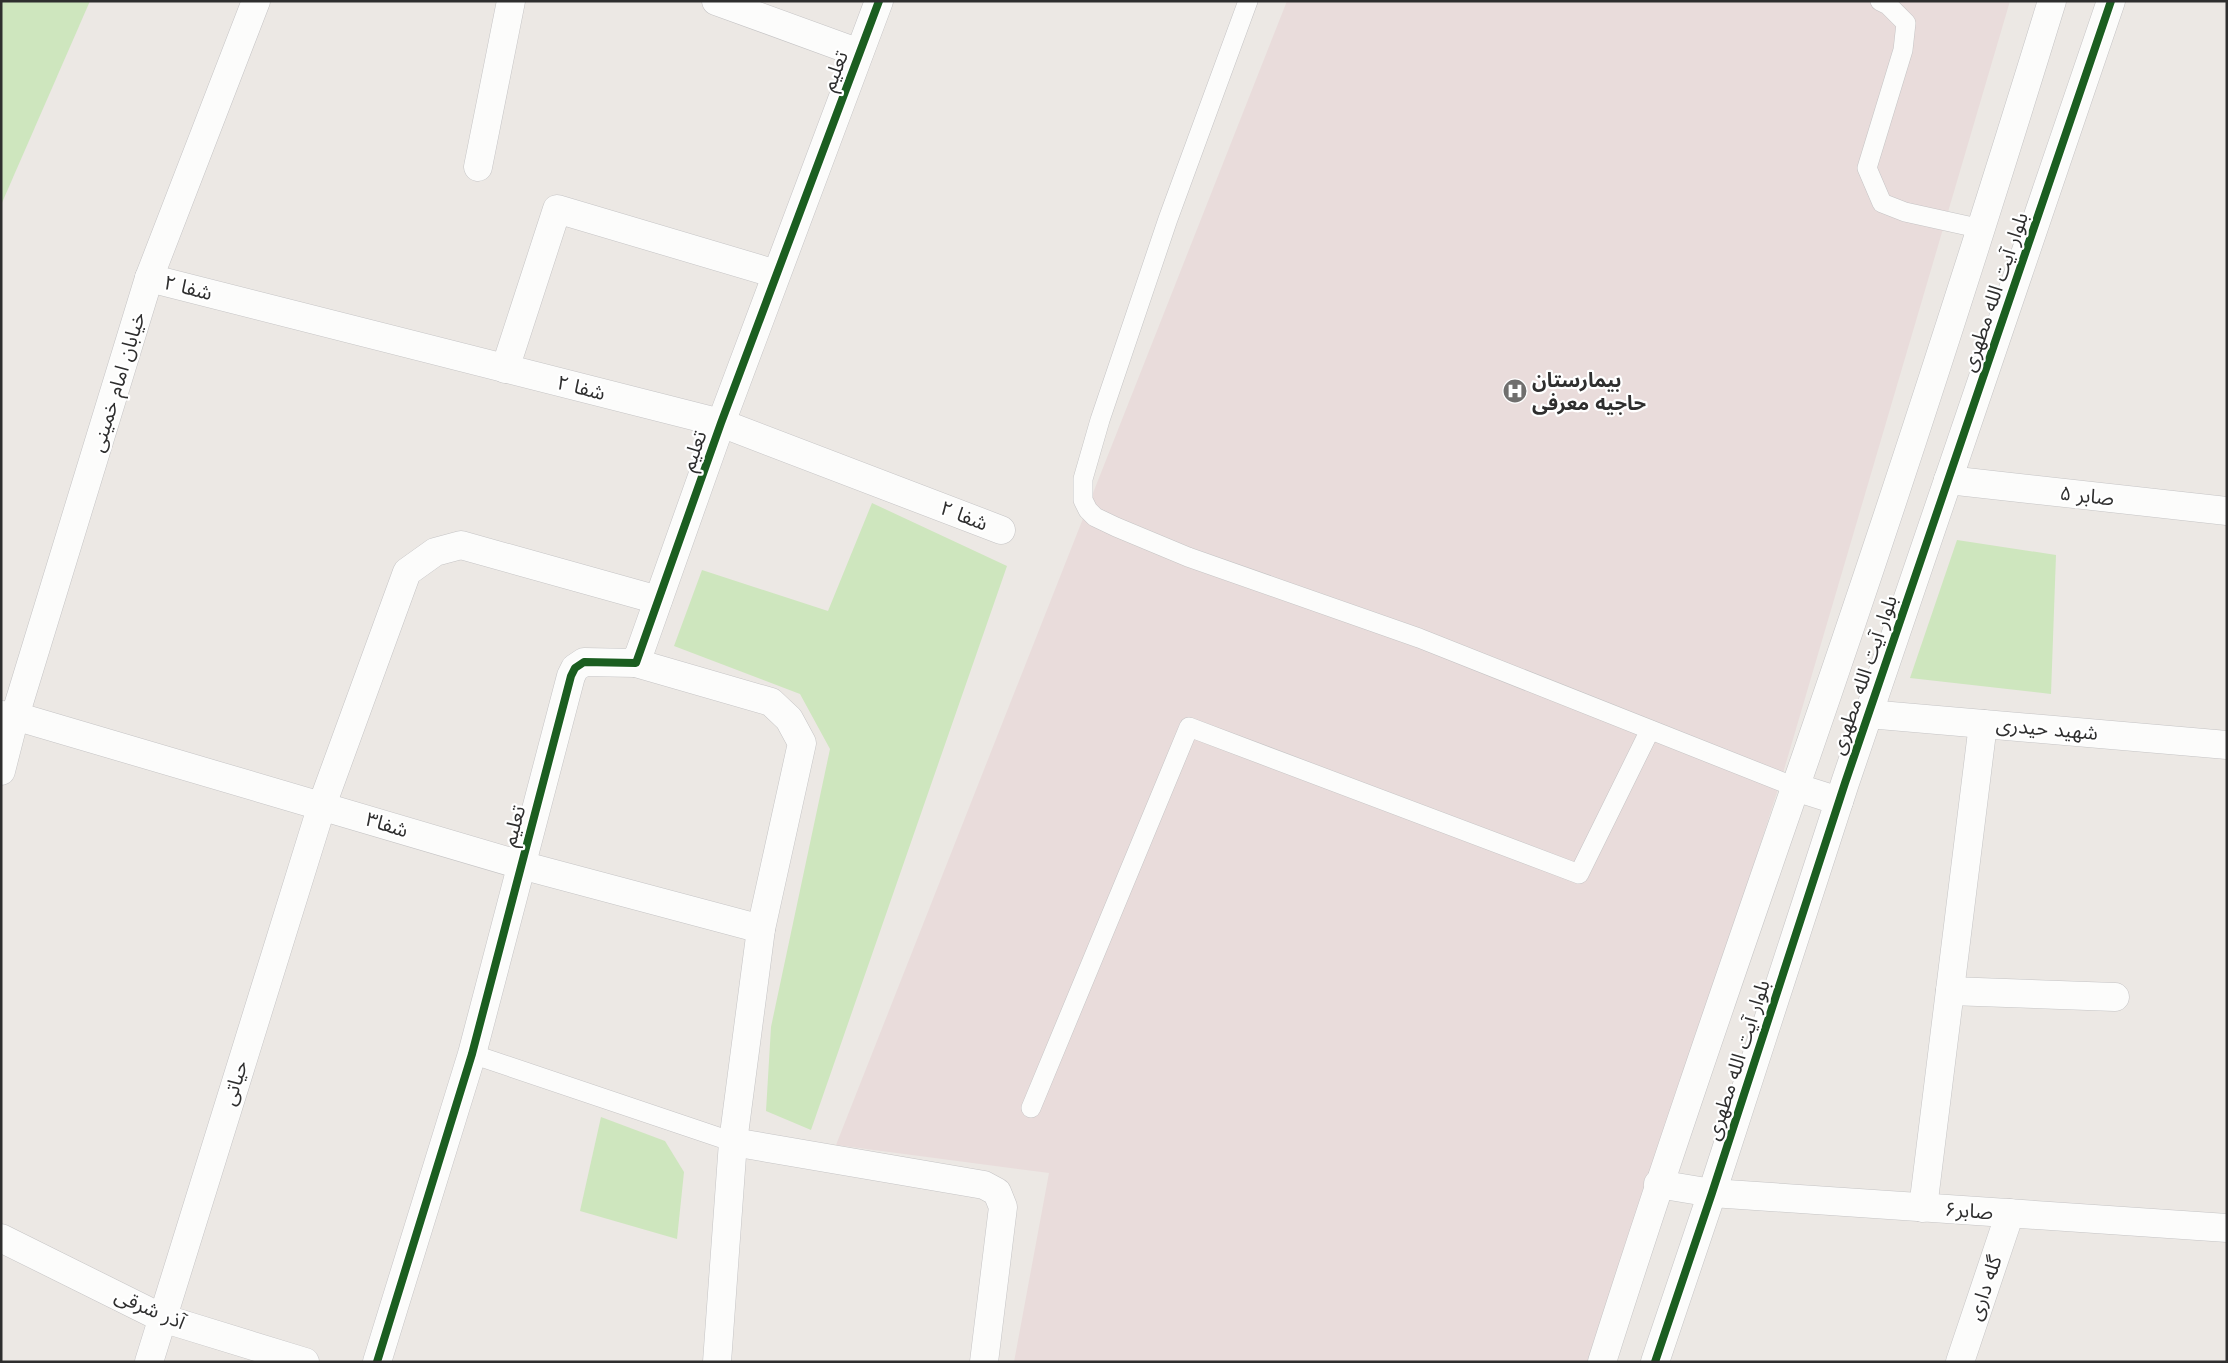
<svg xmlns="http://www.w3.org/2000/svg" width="2228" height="1363" font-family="Jost,'Noto Sans Arabic',sans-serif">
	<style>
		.medical { fill: #e9dcdb }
		.grass { fill: #cee6be }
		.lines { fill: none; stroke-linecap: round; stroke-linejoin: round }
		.service-casing { stroke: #c5c4c5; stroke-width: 20 }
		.minor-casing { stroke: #c5c4c5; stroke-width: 29 }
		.tertiary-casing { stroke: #c5c4c5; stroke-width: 29 }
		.secondary-casing { stroke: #c5c4c5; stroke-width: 29 }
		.service { stroke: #fcfcfb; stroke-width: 19 }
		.minor { stroke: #fcfcfb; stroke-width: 28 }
		.tertiary { stroke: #fcfcfb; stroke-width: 28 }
		.secondary { stroke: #fcfcfb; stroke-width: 28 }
		.cycleway-casing { stroke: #fff; stroke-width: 11 }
		.cycleway { stroke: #1b5e20; stroke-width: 8 }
		.labels { text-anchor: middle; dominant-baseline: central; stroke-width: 4.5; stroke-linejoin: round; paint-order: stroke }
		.street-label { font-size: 20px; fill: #2e2e2e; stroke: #fff }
		.poi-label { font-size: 20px; font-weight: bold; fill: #2e2e2e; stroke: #fff; text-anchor: start }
	</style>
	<rect width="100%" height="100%" fill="#ece8e4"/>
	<path class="medical" d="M 1287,1 L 2010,1 L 1781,780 L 1661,1154 L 1600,1362 L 1014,1362 L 1049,1173 L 836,1145 Z"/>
	<g class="grass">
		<path d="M 1,1 L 90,1 L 1,205 Z"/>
		<path d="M 872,503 L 1007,566 L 811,1130 L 766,1111 L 771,1027 L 830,749 L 800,694 L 674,646 L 702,570 L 828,611 Z"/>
		<path d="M 1957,540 L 2056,555 L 2051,694 L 1910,678 Z"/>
		<path d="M 601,1117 L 665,1141 L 684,1172 L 677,1239 L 580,1211 Z"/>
	</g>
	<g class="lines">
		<defs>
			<g id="service">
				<path d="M 1248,1 L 1168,219 L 1100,420 L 1083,479 L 1083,500 L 1088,510 L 1095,517 L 1116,527 L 1188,557 L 1419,638 L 1795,787"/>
				<path d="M 1880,1 L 1888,5 L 1906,23 L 1903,50 L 1867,168 L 1882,203 L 1905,212 L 1982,229"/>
				<path d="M 472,1054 L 733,1142"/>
				<path d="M 1031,1108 L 1189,727 L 1579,874 L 1650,730"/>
			</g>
			<g id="minor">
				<path d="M 716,1 L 859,53"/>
				<path d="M 478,167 L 511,1"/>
				<path d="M 149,278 L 721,423 L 1001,530"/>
				<path d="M 505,369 L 557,209 L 776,274"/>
				<path d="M 1948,480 L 2227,511"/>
				<path d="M 636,663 L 771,702 L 789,719 L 802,743 L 761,929 L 733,1142 L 717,1362"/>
				<path d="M 1,715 L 15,716 L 521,865 L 761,929"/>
				<path d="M 1950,991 L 2115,997"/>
				<path d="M 733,1142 L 984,1185 L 997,1192 L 1003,1207 L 984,1362"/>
				<path d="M 1712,1193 L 2227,1228"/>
				<path d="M 1923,1208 L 1983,724"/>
				<path d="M 1,1238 L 162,1318 L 305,1362"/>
				<path d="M 149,1362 L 322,805 L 407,572 L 435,552 L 461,545 L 658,600"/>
				<path d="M 377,1362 L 472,1054 L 571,676 L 575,668 L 584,662 L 636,663 L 721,423 L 879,1"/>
				<path d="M 1960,1362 L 2010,1213"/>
			</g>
			<g id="tertiary">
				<path d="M 1868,714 L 2227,745"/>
				<path d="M 1795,787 L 1839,801"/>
				<path d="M 1658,1184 L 1712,1193"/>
				<path d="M 1602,1362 C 1665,1163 1734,965 1802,768 C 1890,514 1973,258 2052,1"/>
				<path d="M 1655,1362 L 1712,1193 L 1845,783 L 2111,1"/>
			</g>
			<path id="secondary" d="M 1,771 L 15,716 L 149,278 L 256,1"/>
		</defs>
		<use href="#service" class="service-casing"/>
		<use href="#minor" class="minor-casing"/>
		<use href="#tertiary" class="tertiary-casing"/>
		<use href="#secondary" class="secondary-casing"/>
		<use href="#service" class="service"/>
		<use href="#minor" class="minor"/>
		<use href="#tertiary" class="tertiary"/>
		<use href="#secondary" class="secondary"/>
		<defs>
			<g id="cycleway">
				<path d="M 377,1362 L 472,1054 L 571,676 L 575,668 L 584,662 L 636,663 L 721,423 L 879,1"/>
				<path d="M 1655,1362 L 1712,1193 L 1845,783 L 2111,1"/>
			</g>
		</defs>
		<use href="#cycleway" class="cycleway-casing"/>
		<use href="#cycleway" class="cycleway"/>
	</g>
	<defs>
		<symbol id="hospital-disc" viewBox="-11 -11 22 22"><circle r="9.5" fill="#706f6e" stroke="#fff"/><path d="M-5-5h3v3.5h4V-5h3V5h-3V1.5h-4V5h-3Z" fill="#fff"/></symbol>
	</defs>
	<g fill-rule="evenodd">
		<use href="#hospital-disc" x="1501" y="377" width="28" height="28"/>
	</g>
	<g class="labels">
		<g class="street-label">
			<text transform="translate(835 71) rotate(-69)">تعلیم</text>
			<text transform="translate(188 288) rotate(14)">شفا ۲</text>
			<text transform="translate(1995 292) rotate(-71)">بلوار آیت الله مطهری</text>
			<text transform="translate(118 382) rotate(-73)">خیابان امام خمینی</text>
			<text transform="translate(581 388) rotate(14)">شفا ۲</text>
			<text transform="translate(694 451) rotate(-71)">تعلیم</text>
			<text transform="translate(2087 496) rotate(6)">صابر ۵</text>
			<text transform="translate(964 516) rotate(21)">شفا ۲</text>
			<text transform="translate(1864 675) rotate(-71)">بلوار آیت الله مطهری</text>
			<text transform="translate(2047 729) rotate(5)">شهید حیدری</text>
			<text transform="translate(387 825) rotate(17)">شفا۳</text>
			<text transform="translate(514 826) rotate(-75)">تعلیم</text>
			<text transform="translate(1738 1060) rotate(-72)">بلوار آیت الله مطهری</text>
			<text transform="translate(235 1083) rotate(-73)">حیاتی</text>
			<text transform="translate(1969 1211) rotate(4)">صابر۶</text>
			<text transform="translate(1985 1288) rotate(-71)">گله داری</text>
			<text transform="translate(150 1309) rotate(23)">آذر شرقی</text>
		</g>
		<g class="poi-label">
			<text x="1532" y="380">بیمارستان<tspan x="1532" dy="23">حاجیه معرفی</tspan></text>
		</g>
	</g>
	<rect width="2228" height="1363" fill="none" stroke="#2e2e2e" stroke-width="5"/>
</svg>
